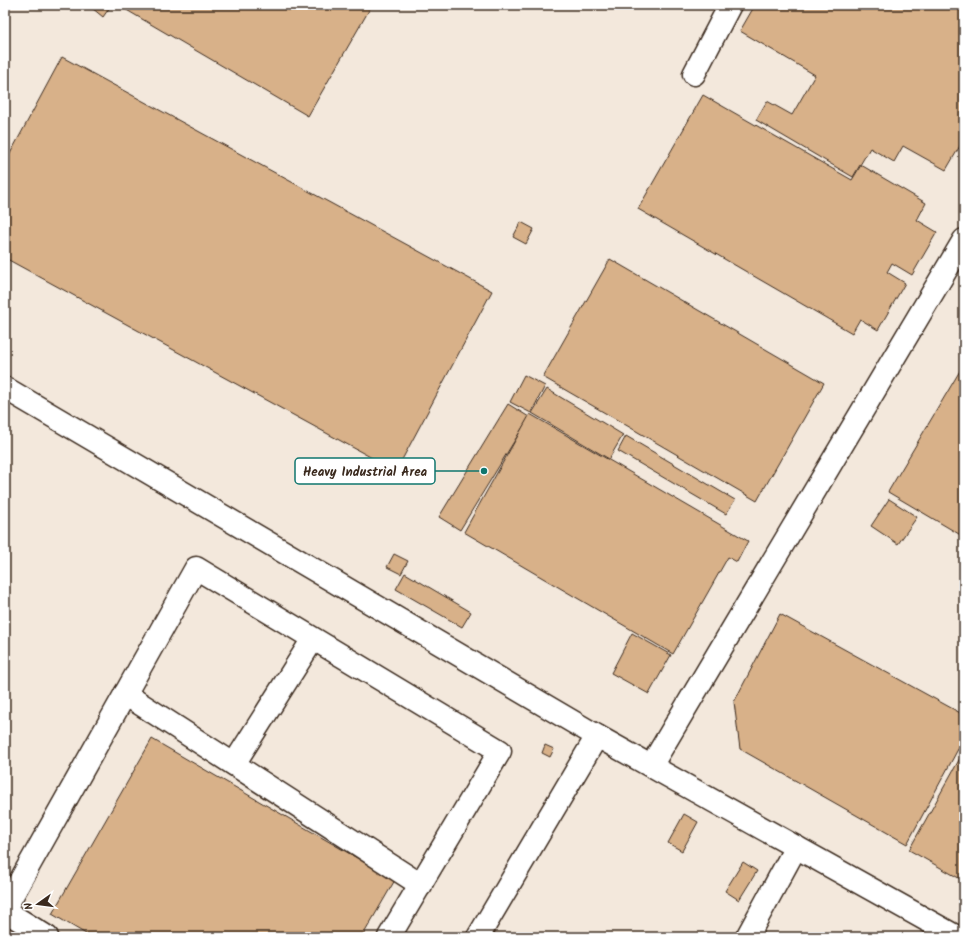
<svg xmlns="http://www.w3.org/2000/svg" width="969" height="942" font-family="Kalam,sans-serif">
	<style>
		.built { fill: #f3e8dc }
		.building { fill: #d8b189; stroke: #3b2a1e }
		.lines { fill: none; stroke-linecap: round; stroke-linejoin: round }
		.minor-casing { stroke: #3b2a1e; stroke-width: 25 }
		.minor { stroke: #fff; stroke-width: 22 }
		.leader { fill: none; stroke: #0f766e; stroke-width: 1.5 }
		.callout-dot { fill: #0f766e; stroke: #fff; stroke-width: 1.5 }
		.callout { fill: #fff; stroke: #0f766e; stroke-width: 1.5 }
		.callout-label { font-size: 13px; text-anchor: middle; font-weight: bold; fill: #3b2a1e }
	</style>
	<rect width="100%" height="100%" fill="#fff"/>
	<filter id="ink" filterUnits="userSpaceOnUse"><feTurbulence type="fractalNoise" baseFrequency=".025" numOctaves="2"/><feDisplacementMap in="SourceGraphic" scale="8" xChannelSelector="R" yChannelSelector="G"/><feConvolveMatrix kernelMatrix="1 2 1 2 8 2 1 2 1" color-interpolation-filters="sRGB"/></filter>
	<g filter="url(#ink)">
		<rect class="built" x="5" y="5" width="959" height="932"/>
		<g class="building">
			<path d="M 94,5 L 107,5 L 110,7 L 103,17 L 92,8 Z"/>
			<path d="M 118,5 L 372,5 L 308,116 Z"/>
			<path d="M 755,5 L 964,5 L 964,139 L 946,170 L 903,146 L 894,162 L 870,148 L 853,177 L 756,120 L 767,101 L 792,115 L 815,75 L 740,31 Z"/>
			<path d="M 62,57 L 492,291 L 396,471 L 5,258 L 5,163 Z"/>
			<path d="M 703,95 L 852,180 L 861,165 L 926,203 L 917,220 L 937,232 L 912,275 L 892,263 L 887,272 L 905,283 L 878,330 L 860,319 L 852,333 L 638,209 Z"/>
			<path d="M 521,222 L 534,229 L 526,244 L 513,237 Z"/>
			<path d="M 610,259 L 824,383 L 757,501 L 543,377 Z"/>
			<path d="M 964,364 L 964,537 L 888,492 Z"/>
			<path d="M 524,375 L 545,386 L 531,413 L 510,402 Z"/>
			<path d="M 547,389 L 623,435 L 609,459 L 532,413 Z"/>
			<path d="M 508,404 L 529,417 L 460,530 L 439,517 Z"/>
			<path d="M 530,414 L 748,541 L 737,562 L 728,557 L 673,654 L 464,532 Z"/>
			<path d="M 626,436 L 735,500 L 726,514 L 618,451 Z"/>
			<path d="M 889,499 L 917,517 L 898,544 L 871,526 Z"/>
			<path d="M 394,554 L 408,561 L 401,574 L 387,567 Z"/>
			<path d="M 405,573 L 471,612 L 462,627 L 396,589 Z"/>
			<path d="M 780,614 L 964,715 L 964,738 L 907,844 L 740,749 L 734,702 Z"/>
			<path d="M 632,633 L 671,655 L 649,694 L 611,673 Z"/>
			<path d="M 152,739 L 395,880 L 362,937 L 91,937 L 52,914 Z"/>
			<path d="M 545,745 L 554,749 L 550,757 L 542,753 Z"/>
			<path d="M 964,751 L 964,881 L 909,850 Z"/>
			<path d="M 684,814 L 698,822 L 682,851 L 668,843 Z"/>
			<path d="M 743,862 L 757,871 L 739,900 L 725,891 Z"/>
		</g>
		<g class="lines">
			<defs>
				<g id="minor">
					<path d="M 694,74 L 730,5"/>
					<path d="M 5,388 L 597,736 L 957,937"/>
					<path d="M 125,694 L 421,885"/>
					<path d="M 234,764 L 313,639"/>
					<path d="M 651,766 L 964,240"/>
					<path d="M 5,908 L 196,568 L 500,751 L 389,937"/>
					<path d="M 5,911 L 47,937"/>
					<path d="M 478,937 L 597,736"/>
					<path d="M 747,937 L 796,847"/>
				</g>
			</defs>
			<use href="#minor" class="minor-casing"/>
			<use href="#minor" class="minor"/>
		</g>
	</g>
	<path class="leader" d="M484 471L435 471"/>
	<circle class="callout-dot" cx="484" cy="471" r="4"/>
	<rect class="callout" x="295" y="458" width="140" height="26" rx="4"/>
	<g class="callout-label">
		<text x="365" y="476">Heavy Industrial Area</text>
	</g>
	<rect width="969" height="942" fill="none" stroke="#fff" stroke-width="20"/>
	<rect x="10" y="10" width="949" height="922" fill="none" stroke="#3b2a1e" stroke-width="1.5" filter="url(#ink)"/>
	<g transform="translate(38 904) rotate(256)" stroke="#ffffff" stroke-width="3" paint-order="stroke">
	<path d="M0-3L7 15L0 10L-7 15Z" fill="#3b2a1e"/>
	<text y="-6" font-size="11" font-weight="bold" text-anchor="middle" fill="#3b2a1e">N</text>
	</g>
</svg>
